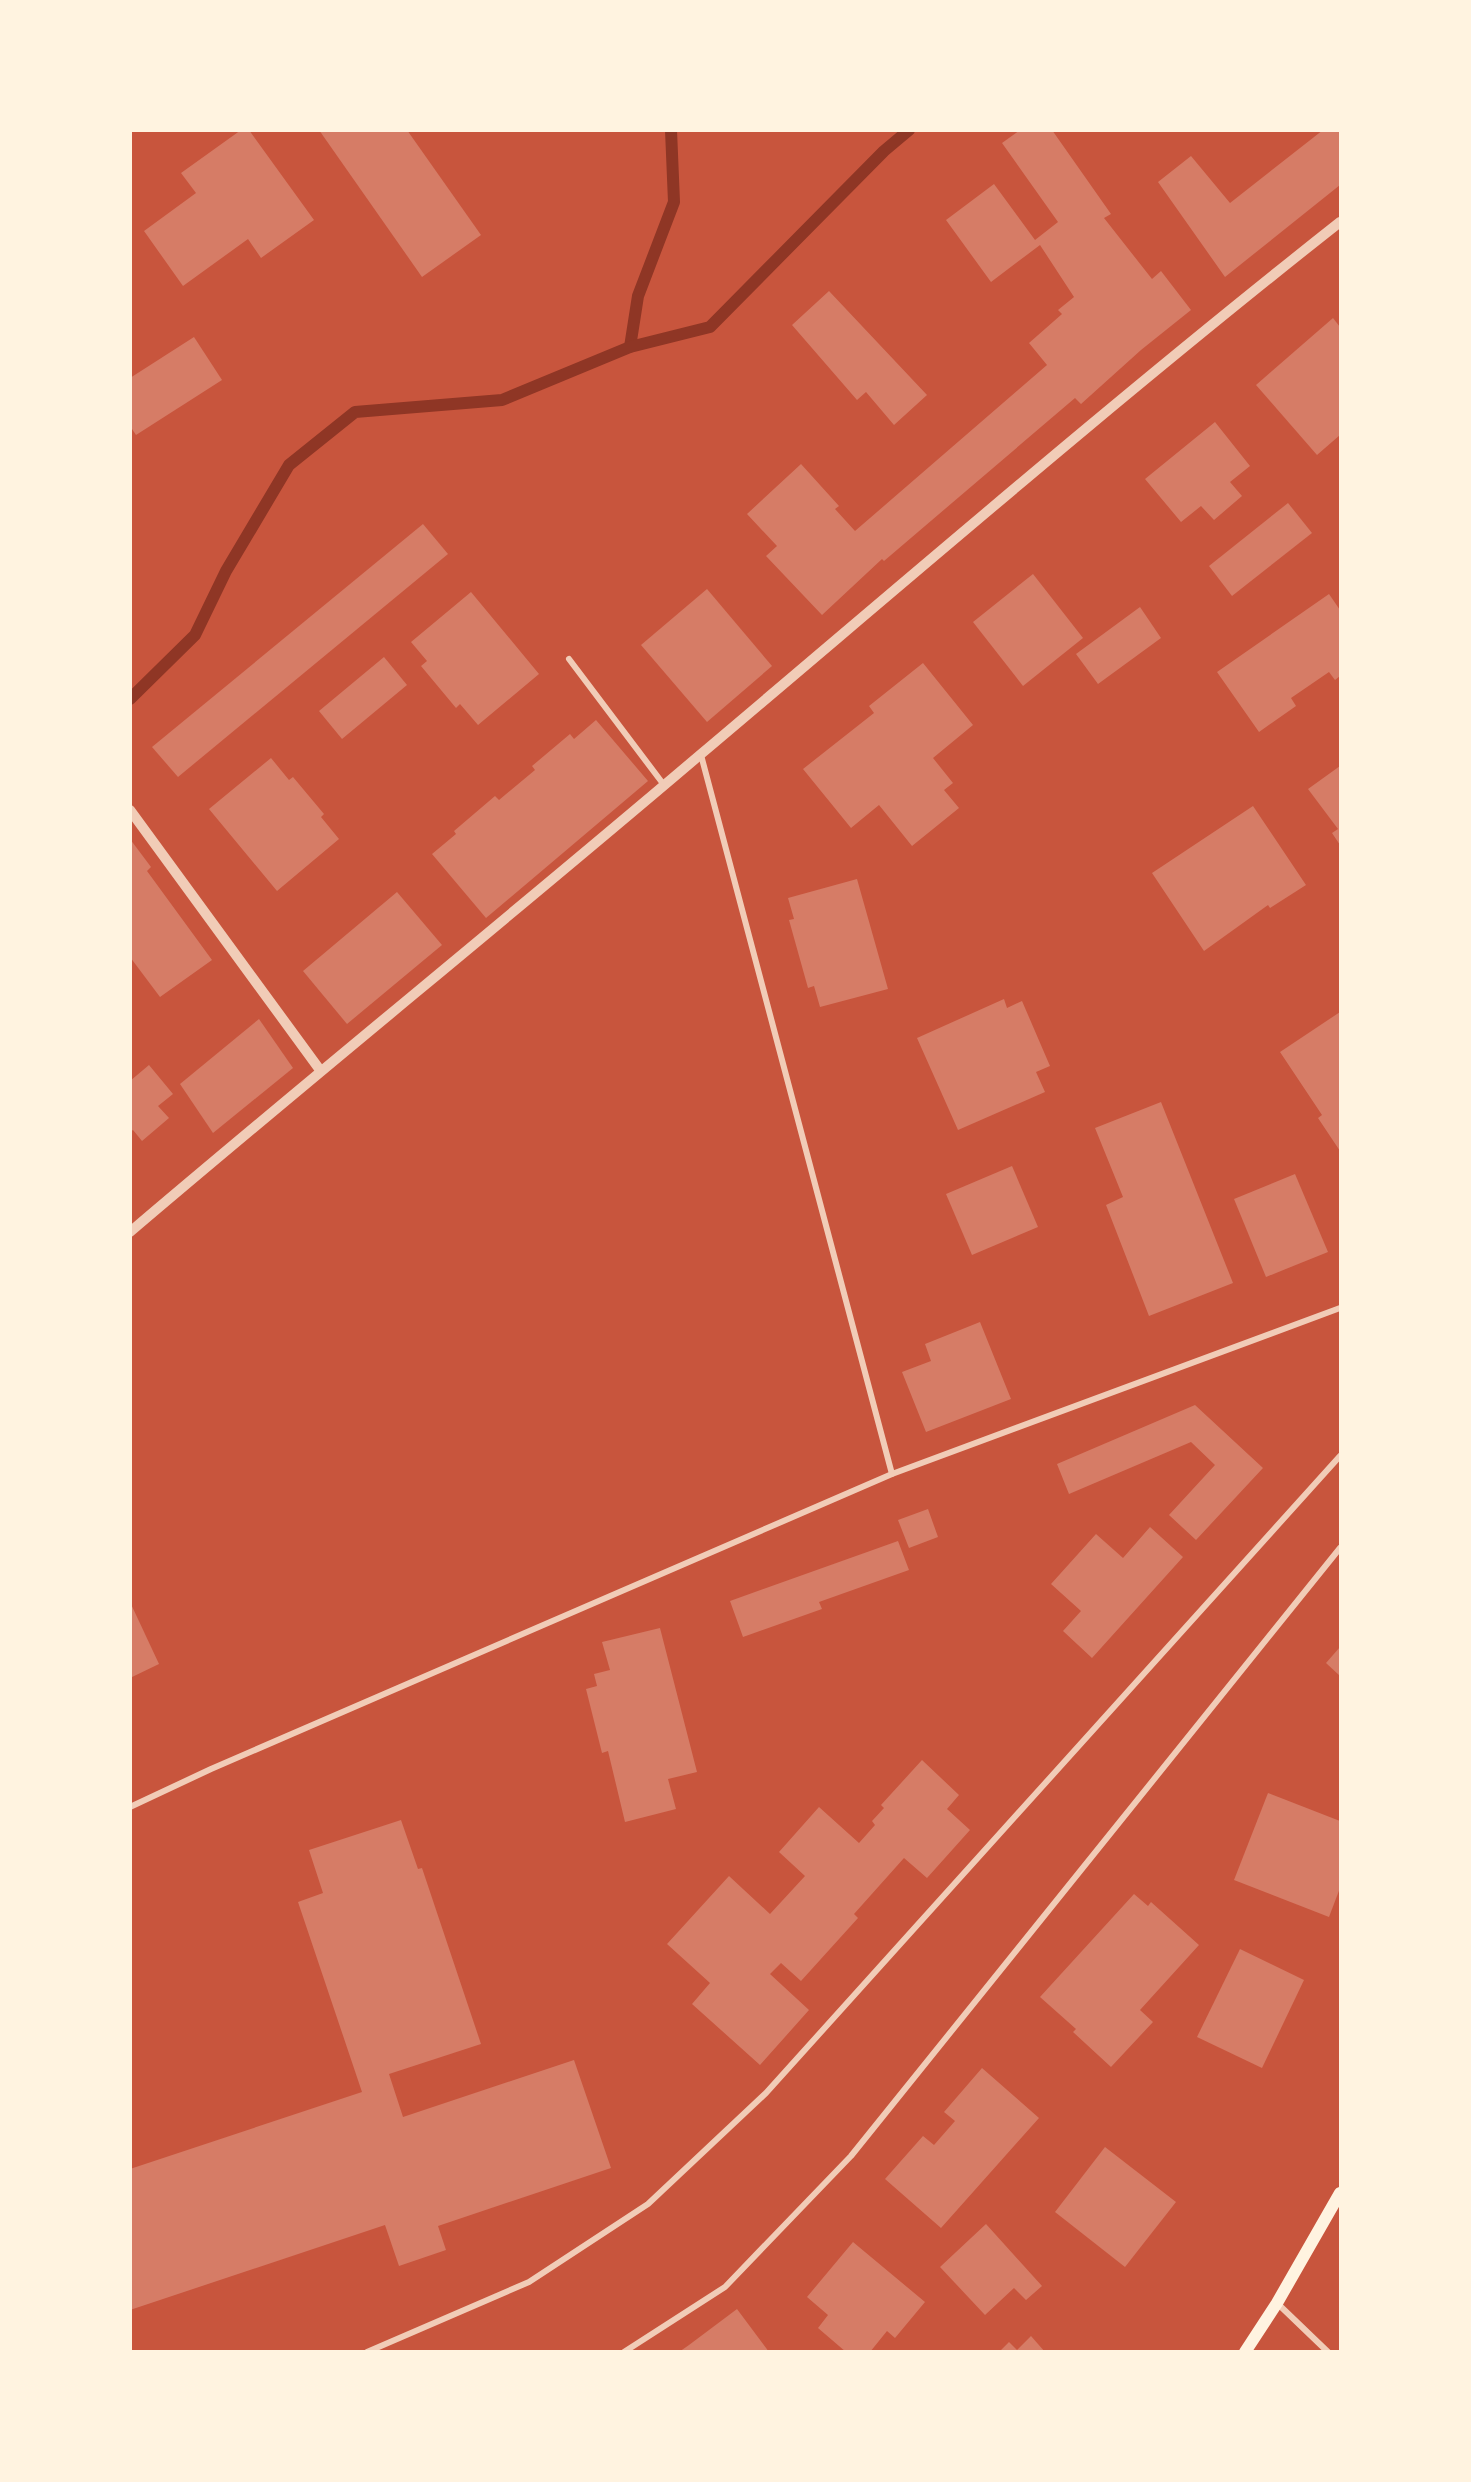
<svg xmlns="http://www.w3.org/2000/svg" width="1471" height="2482" font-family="'Golos Text',sans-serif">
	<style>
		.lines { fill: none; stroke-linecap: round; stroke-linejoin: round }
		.stream { stroke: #8f3625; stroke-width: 12 }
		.building { fill: #d67c66 }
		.minor { stroke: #f1ccb7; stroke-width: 6 }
		.tertiary { stroke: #f1ccb7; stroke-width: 10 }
		.secondary { stroke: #fff3e0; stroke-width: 12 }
	</style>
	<rect width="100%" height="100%" fill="#c8553d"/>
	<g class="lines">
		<g class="stream">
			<path d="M 630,347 L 638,296 L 674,202 L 671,130"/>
			<path d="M 130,699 L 195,635 L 226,571 L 289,465 L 355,412 L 502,400 L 630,347 L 710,327 L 884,151 L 909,130"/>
		</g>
	</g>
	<g class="building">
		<path d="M 241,130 L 249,130 L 314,220 L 261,258 L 248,239 L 183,286 L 144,231 L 196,193 L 181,173 Z"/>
		<path d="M 319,130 L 407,130 L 481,235 L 422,277 Z"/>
		<path d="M 1020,130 L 1052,130 L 1111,214 L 1104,218 L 1152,279 L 1161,271 L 1191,310 L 1141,350 L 1081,404 L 1075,398 L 884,561 L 882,559 L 822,615 L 766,556 L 777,546 L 747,514 L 801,464 L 839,506 L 835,509 L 855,531 L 1047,365 L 1029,343 L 1062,314 L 1058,310 L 1074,297 L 1040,245 L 991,282 L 946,220 L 994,184 L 1035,240 L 1058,222 L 1002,143 Z"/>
		<path d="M 1323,130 L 1340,130 L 1340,185 L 1225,277 L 1158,182 L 1191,156 L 1230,203 Z"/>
		<path d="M 829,291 L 927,395 L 894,425 L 866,392 L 857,400 L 792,325 Z"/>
		<path d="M 1333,318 L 1340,327 L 1340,435 L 1317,455 L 1256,385 Z"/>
		<path d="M 194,337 L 222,380 L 136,435 L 130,426 L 130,378 Z"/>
		<path d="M 1215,422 L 1250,466 L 1230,482 L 1242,496 L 1214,520 L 1201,506 L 1181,522 L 1145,479 Z"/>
		<path d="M 1288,503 L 1312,533 L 1232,596 L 1209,566 Z"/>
		<path d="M 423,524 L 448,554 L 178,777 L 152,747 Z"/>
		<path d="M 1033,574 L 1083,638 L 1023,686 L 973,622 Z"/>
		<path d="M 707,589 L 772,666 L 707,722 L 641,645 Z"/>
		<path d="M 471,592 L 539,674 L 478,725 L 460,704 L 456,708 L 421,666 L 427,661 L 411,642 Z"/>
		<path d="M 1329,594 L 1340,610 L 1340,676 L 1335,680 L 1329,672 L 1291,698 L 1296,706 L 1259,732 L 1217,672 Z"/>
		<path d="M 1140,607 L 1161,638 L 1098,684 L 1076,654 Z"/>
		<path d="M 384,657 L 407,685 L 342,739 L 319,711 Z"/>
		<path d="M 923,663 L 973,725 L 933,758 L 953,783 L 944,790 L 959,808 L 912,846 L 879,805 L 851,828 L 803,769 L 874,713 L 869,706 Z"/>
		<path d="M 596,720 L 648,781 L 486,918 L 432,854 L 456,834 L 454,831 L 495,796 L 499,800 L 535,770 L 532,766 L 570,734 L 574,739 Z"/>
		<path d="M 271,758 L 289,780 L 293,777 L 324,814 L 321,817 L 339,839 L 277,891 L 209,809 Z"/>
		<path d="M 1340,766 L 1340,845 L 1332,833 L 1338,829 L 1308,789 Z"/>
		<path d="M 1253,806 L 1306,885 L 1270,908 L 1268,905 L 1204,951 L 1152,873 Z"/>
		<path d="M 130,839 L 151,867 L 147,871 L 212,960 L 160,997 L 130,957 Z"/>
		<path d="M 857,879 L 888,989 L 820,1007 L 814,986 L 808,988 L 789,920 L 794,919 L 788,898 Z"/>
		<path d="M 397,892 L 442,945 L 347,1024 L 303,971 Z"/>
		<path d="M 1004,999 L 1007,1008 L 1022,1001 L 1050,1066 L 1036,1072 L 1045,1092 L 958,1130 L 917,1038 Z"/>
		<path d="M 1340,1012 L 1340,1151 L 1318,1118 L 1322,1115 L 1280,1052 Z"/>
		<path d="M 259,1019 L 293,1068 L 213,1133 L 180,1084 Z"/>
		<path d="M 149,1065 L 173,1094 L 158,1106 L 169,1118 L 142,1141 L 133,1130 L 130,1132 L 130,1081 Z"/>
		<path d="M 1161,1102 L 1233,1283 L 1149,1316 L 1106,1205 L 1123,1197 L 1095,1128 Z"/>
		<path d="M 1012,1166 L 1038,1227 L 972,1255 L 946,1194 Z"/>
		<path d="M 1295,1174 L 1328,1252 L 1266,1277 L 1234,1199 Z"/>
		<path d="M 980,1322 L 1011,1399 L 926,1432 L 902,1372 L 931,1361 L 925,1344 Z"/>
		<path d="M 1195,1405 L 1263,1468 L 1196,1540 L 1169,1515 L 1215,1465 L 1191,1442 L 1069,1494 L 1057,1464 Z"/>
		<path d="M 928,1509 L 938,1537 L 909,1548 L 898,1520 Z"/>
		<path d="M 1150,1527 L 1183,1557 L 1092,1658 L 1063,1631 L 1081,1611 L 1051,1584 L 1096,1534 L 1123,1558 Z"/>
		<path d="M 898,1541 L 909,1570 L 819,1602 L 822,1609 L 743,1637 L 730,1601 Z"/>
		<path d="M 130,1602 L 159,1664 L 130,1678 Z"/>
		<path d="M 660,1628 L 697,1772 L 668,1779 L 676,1809 L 625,1822 L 608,1751 L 602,1753 L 586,1689 L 597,1686 L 594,1674 L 610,1670 L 602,1642 Z"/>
		<path d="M 1340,1647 L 1340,1676 L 1326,1663 Z"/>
		<path d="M 922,1760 L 959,1795 L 947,1809 L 970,1830 L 927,1878 L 904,1858 L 854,1914 L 858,1918 L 801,1981 L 781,1963 L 770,1974 L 809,2010 L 760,2065 L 692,2004 L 710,1983 L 667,1944 L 729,1876 L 770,1914 L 805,1876 L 779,1852 L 819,1807 L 859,1843 L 875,1825 L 872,1821 L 884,1808 L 881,1805 Z"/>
		<path d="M 1268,1793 L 1340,1821 L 1340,1888 L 1329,1917 L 1234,1880 Z"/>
		<path d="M 401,1820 L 418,1869 L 422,1868 L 481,2044 L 389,2074 L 403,2117 L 574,2060 L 611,2168 L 438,2226 L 446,2250 L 399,2266 L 385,2225 L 130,2310 L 130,2169 L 362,2092 L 298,1902 L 323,1893 L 309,1850 Z"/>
		<path d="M 1134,1894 L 1148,1906 L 1151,1902 L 1199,1945 L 1140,2010 L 1153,2022 L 1111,2067 L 1073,2032 L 1076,2029 L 1040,1997 Z"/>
		<path d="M 1240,1949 L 1304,1980 L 1262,2068 L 1197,2037 Z"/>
		<path d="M 982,2068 L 1039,2118 L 941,2228 L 885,2179 L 923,2136 L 934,2145 L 955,2121 L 944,2112 Z"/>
		<path d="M 1105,2147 L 1176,2202 L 1125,2267 L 1055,2212 Z"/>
		<path d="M 986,2224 L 1042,2286 L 1026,2300 L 1014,2288 L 985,2315 L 940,2267 Z"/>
		<path d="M 853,2242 L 925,2302 L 895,2338 L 887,2331 L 870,2352 L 846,2352 L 818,2328 L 828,2315 L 807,2297 Z"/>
		<path d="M 737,2309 L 769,2352 L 679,2352 L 689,2345 Z"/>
		<path d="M 1031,2336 L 1045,2352 L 999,2352 L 1009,2342 L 1017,2350 Z"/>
	</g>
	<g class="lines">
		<g class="minor">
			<path d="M 569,659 L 664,785"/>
			<path d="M 701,755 L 892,1474"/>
			<path d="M 130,1807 L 211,1769 L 892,1474 L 1340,1308"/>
			<path d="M 1277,2303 L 1328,2352"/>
			<path d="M 367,2352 L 529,2282 L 648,2204 L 766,2093 L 1340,1456"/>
			<path d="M 624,2352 L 725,2287 L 851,2156 L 1340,1548"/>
		</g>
		<g class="tertiary">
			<path d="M 130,810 L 320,1070"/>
			<path d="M 130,1232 C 319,1071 512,915 701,754 C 913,575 1122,394 1340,222"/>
		</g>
		<path class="secondary" d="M 1245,2352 L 1277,2303 L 1340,2193"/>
	</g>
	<rect width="1471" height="2482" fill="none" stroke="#fff3e0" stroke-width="264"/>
</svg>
